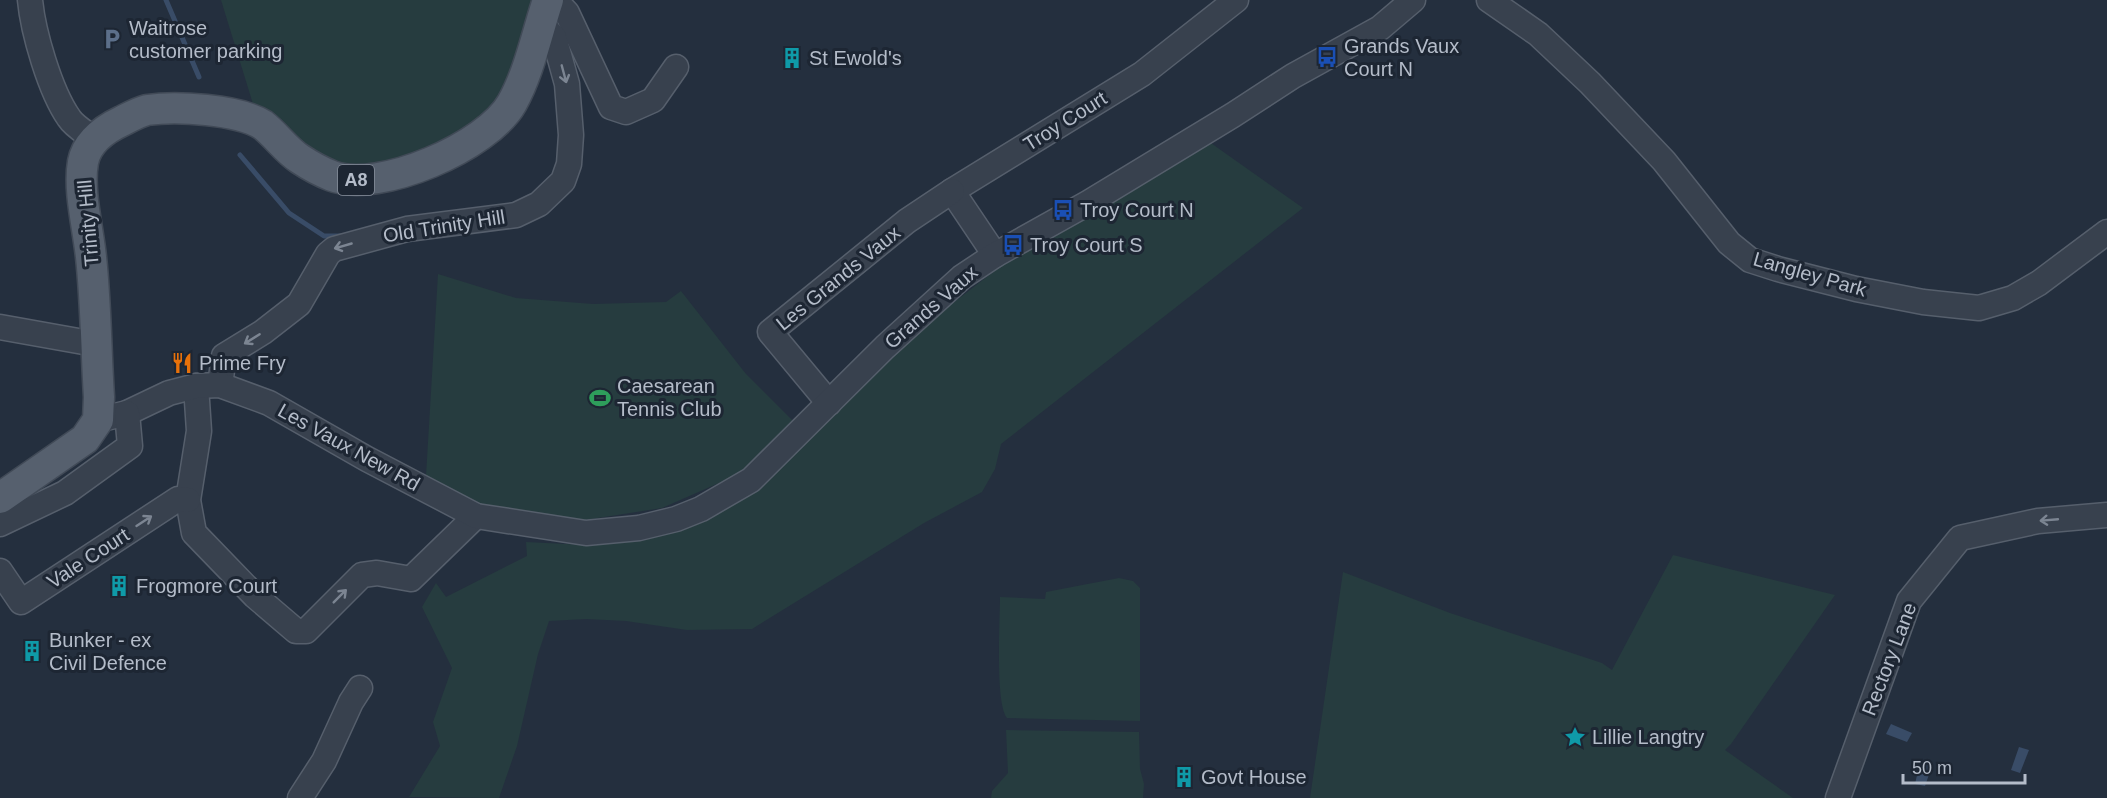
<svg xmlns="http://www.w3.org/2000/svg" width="2107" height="798" font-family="Arial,sans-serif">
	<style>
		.green { fill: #263c3f }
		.water { fill: #394c67 }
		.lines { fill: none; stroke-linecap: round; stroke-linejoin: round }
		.stream { stroke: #394c67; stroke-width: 5 }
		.minor-casing { stroke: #565f6c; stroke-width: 27 }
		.major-casing { stroke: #414a57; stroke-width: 33 }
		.minor { stroke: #38414e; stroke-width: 24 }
		.major { stroke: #56606e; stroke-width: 30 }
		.oneway { stroke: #7c8592 }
		.labels { text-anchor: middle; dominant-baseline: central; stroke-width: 6; stroke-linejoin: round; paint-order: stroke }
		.shield { fill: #1d2633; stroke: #878f9c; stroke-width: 1.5 }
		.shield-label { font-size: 18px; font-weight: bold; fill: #b4bcc9 }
		.poi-label { font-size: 20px; fill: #b4bcc9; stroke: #1d2633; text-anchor: start }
		.street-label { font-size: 20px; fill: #b4bcc9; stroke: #1d2633 }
	</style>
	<rect width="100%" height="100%" fill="#242f3e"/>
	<g class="green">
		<path d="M 221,0 L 538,0 L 514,78 L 488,121 L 380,170 L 336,167 L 257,117 Z"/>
		<path d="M 1208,141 L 1303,208 L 1001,444 L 995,469 L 982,492 L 924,523 L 752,629 L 687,630 L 626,621 L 586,619 L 549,621 L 538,654 L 517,746 L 499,798 L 409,797 L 440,746 L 433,722 L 452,668 L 422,607 L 436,583 L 446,597 L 527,556 L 526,542 L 586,545 L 651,536 L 714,516 L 749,493 L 913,334 L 1010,259 Z"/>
		<path d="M 438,274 L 516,298 L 593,304 L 666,302 L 681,291 L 746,374 L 794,422 L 744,472 L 662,508 L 585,520 L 535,515 L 488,508 L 426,476 Z"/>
		<path d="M 1673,555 L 1835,595 L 1731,744 L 1725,750 L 1793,798 L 1310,798 L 1343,572 L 1450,613 L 1602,663 L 1612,670 Z"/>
		<path d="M 1119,578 L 1133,581 L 1140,588 L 1140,721 L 1007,718 C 995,704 1000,620 1000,597 L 1045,599 L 1046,592 Z"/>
		<path d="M 1006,730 L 1139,732 L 1140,769 L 1144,784 L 1143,798 L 991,798 L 992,791 L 1008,773 Z"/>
	</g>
	<g class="water">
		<path d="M 1891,724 L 1912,733 L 1907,742 L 1886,734 Z"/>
		<path d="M 2019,747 L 2029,750 L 2020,773 L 2011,770 Z"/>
		<path d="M 1920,762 L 1932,766 L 1925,786 L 1915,784 Z"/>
	</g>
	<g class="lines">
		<g class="stream">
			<path d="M 166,0 L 199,77"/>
			<path d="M 240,155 L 289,213 L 324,236 L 342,236"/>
		</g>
		<defs>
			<g id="minor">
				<path d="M 30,0 C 33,32 50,91 69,118 C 74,126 86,133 94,139"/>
				<path d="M 555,0 L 567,13 L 611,107 L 626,112 L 653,100 L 676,67"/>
				<path d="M 1489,0 L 1538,34 L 1590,83 L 1664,161 L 1729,243 L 1750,260 L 1778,269 L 1856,289 L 1923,302 L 1979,308 L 2013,298 L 2039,283 L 2107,232"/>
				<path d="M 995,255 L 952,191 L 1142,74 L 1236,0"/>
				<path d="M 0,327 L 95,344"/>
				<path d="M 220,385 L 224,356 L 263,332 L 299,304 L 328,254 L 334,249 L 407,229 L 516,215 L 539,204 L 563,181 L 569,164 L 571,135 L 567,84 L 554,37 L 540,23"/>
				<path d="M 196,386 L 199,431 L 188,500 L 194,533 L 255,596 L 296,631 L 306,631 L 362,575 L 377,573 L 411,579 L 476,516"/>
				<path d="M 829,403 L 770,332 L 907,221 L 952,191"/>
				<path d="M 98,420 L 127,413 L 169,393 L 196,386 L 220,385 L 269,403 L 367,459 L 476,516 L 586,533 L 639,528 L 676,519 L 701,509 L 751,480 L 885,347 L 962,277 L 995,255 L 1088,203 L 1233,115 L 1293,76 L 1380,28 L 1413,0"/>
				<path d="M 0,524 L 65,493 L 130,446 L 127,413"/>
				<path d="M 0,571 L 21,602 L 178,499 L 188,500"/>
				<path d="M 300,798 L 324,761 L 351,702 L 360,688"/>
				<path d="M 1838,798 L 1909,601 L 1960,538 L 2038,521 L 2107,515"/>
			</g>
			<path id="major" d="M 0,498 L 85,439 L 98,420 L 99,397 C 96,351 96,303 91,257 C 88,228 78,190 83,162 C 87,141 105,129 122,121 C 130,117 139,112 147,110 C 176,106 238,109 263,125 C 276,135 286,150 300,159 C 309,165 322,172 332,176 C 379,194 488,146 512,103 C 529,73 537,33 548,0"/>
		</defs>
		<use href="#minor" class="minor-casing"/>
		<use href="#major" class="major-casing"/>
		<use href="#minor" class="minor"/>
		<use href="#major" class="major"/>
	</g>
	<defs><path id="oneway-shaft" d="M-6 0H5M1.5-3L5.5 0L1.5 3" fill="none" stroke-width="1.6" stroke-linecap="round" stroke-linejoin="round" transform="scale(1.5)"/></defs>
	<g class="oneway">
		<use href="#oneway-shaft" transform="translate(564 74) rotate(75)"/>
		<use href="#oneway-shaft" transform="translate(343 246) rotate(164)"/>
		<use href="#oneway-shaft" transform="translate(252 339) rotate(148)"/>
		<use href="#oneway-shaft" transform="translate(2049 520) rotate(175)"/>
		<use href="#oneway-shaft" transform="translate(144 521) rotate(-33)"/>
		<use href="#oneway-shaft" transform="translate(340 596) rotate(-45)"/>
	</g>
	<defs>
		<symbol id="parking-bare" viewBox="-9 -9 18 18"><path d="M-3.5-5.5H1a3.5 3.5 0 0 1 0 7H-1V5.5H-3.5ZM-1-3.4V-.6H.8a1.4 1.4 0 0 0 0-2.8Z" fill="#5c6f8a" stroke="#1d2633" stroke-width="2.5" paint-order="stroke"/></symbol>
		<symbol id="bus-bare" viewBox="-9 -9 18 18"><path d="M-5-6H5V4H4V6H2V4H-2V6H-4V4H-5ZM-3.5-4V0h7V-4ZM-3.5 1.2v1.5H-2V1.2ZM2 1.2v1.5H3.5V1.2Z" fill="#1a4fb4" stroke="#1d2633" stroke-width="2.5" paint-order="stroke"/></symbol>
		<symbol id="building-bare" viewBox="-9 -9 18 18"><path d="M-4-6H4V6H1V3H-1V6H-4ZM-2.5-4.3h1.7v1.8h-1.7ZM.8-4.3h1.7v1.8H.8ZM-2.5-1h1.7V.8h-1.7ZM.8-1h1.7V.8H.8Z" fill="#0f9aa8" stroke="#1d2633" stroke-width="2.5" paint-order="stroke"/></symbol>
		<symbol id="restaurant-bare" viewBox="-9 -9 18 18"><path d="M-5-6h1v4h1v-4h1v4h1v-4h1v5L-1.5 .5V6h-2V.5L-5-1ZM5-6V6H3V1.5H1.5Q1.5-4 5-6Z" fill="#e8710a" stroke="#1d2633" stroke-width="2.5" paint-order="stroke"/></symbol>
		<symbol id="stadium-bare" viewBox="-9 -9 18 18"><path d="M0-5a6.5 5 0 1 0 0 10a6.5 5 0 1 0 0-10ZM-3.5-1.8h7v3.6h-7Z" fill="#2e9e5b" stroke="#1d2633" stroke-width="2.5" paint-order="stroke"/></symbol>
		<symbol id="sight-bare" viewBox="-9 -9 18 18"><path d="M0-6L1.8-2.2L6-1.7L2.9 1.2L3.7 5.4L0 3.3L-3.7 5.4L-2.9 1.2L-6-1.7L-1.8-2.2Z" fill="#0f9aa8" stroke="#1d2633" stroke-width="2.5" paint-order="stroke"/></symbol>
	</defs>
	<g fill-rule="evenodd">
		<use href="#parking-bare" x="97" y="24" width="30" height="30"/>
		<use href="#bus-bare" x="1312" y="42" width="30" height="30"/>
		<use href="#building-bare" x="777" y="43" width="30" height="30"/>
		<use href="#bus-bare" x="1048" y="195" width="30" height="30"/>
		<use href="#bus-bare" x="998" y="230" width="30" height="30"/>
		<use href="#restaurant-bare" x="167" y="348" width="30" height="30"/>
		<use href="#stadium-bare" x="585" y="383" width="30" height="30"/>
		<use href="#building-bare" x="104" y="571" width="30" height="30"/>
		<use href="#building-bare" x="17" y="636" width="30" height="30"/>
		<use href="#sight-bare" x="1560" y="722" width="30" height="30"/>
		<use href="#building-bare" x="1169" y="762" width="30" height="30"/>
	</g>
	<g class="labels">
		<rect class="shield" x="338" y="165" width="36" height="30" rx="4.5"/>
		<g class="shield-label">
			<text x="356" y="180">A8</text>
		</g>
		<g class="poi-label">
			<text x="129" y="28">Waitrose<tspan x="129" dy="23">customer parking</tspan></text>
			<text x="1344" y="46">Grands Vaux<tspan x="1344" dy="23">Court N</tspan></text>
			<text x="809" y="58">St Ewold's</text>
			<text x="1080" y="210">Troy Court N</text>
			<text x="1030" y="245">Troy Court S</text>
			<text x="199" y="363">Prime Fry</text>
			<text x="617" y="386">Caesarean<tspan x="617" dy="23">Tennis Club</tspan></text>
			<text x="136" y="586">Frogmore Court</text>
			<text x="49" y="640">Bunker - ex<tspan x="49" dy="23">Civil Defence</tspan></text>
			<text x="1592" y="737">Lillie Langtry</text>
			<text x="1201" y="777">Govt House</text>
		</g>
		<g class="street-label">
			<text transform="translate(1065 121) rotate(-32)">Troy Court</text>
			<text transform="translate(88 223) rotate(-95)">Trinity Hill</text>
			<text transform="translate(444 226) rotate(-9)">Old Trinity Hill</text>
			<text transform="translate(1810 274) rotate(16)">Langley Park</text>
			<text transform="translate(838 278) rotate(-39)">Les Grands Vaux</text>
			<text transform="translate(931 307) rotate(-41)">Grands Vaux</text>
			<text transform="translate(349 447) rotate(29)">Les Vaux New Rd</text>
			<text transform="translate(88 558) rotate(-33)">Vale Court</text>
			<text transform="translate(1889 659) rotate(-69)">Rectory Lane</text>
		</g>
	</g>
	<path d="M1903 774v9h122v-9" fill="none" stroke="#b4bcc9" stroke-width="3"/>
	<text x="1912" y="774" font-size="18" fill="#b4bcc9" stroke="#1d2633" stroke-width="4.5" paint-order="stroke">50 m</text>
</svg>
